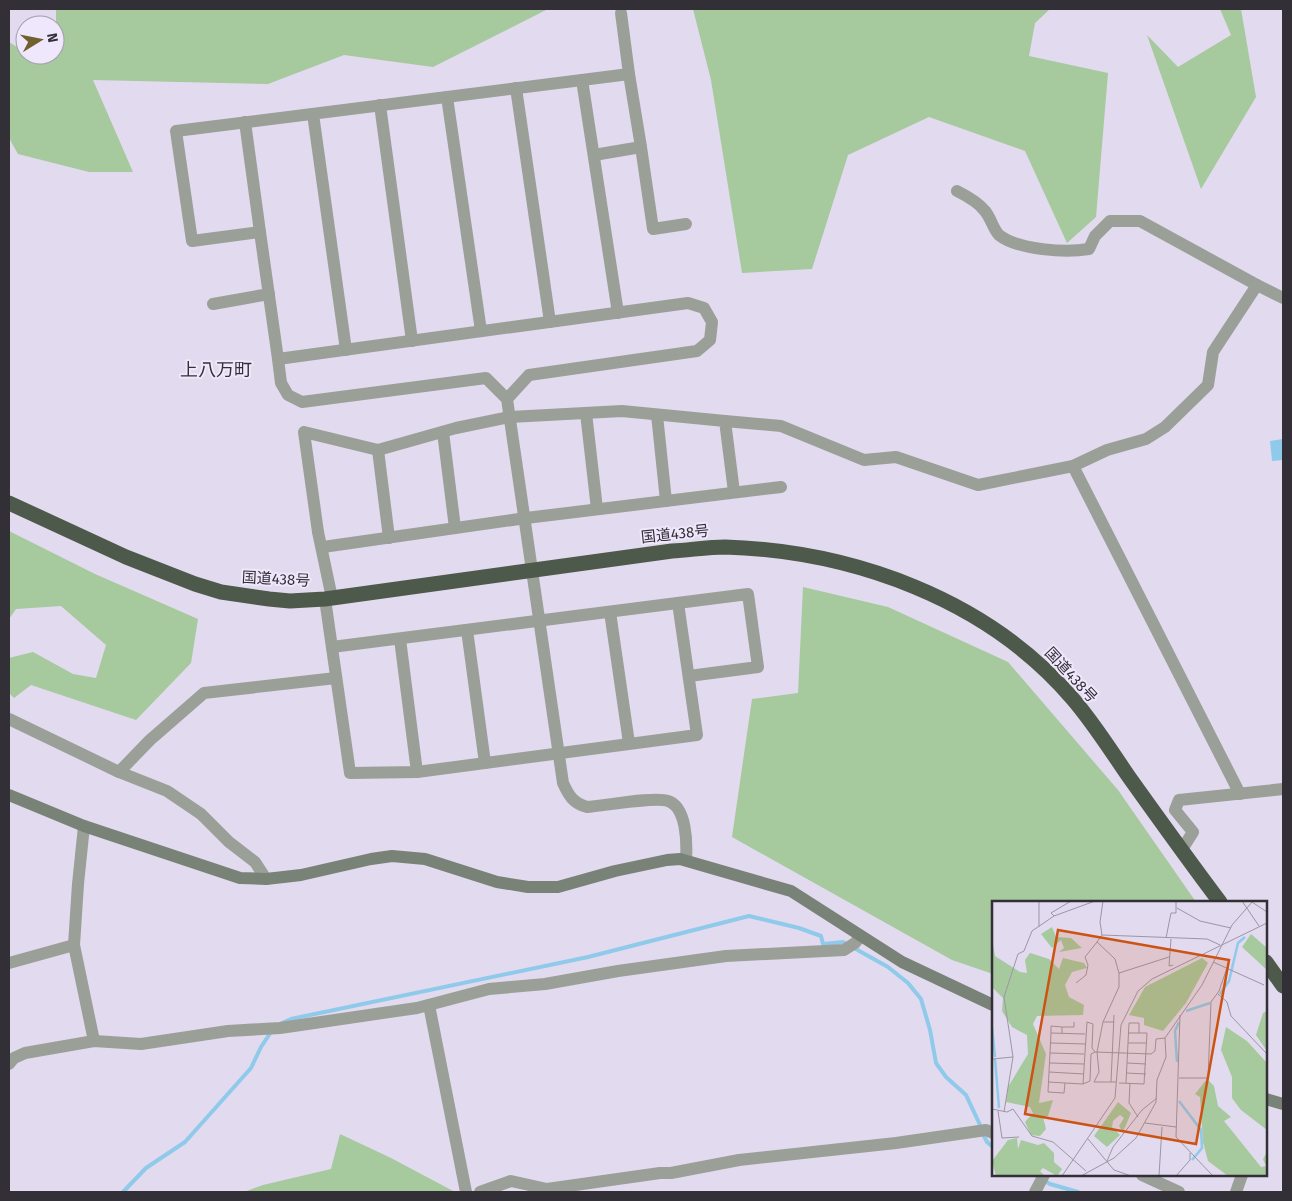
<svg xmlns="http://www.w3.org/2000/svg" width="1292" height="1201" font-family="'Fira Sans','Noto Sans JP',sans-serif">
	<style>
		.green { fill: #a6c99e }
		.water { fill: #8fcaeb }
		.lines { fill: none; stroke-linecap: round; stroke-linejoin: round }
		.stream { stroke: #8fcaeb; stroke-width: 4 }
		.street { stroke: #9aa098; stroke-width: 12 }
		.secondary { stroke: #798277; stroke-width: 12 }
		.highway { stroke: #4d594b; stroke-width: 15 }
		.labels { text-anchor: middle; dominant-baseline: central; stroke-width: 4; stroke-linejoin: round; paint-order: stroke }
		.street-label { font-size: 15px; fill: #322f36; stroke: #efe7fc }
		.quarter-label { font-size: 18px; fill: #322f36; stroke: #efe7fc }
		.inset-river { fill: none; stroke: #8fcaeb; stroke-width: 2.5 }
		.inset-road { fill: none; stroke: #9c96a4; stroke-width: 1 }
		.view { fill: #cd5312; fill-opacity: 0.15; stroke: #cd5312; stroke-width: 2.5 }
		.inset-edge { fill: none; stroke: #322f36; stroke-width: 2.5 }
	</style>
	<rect width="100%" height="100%" fill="#e2daee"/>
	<g class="green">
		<path d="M 56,9 L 548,9 L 433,67 L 344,55 L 268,84 L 93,80 L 133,172 L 89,172 L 18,154 L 9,138 L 9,42 L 20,49 L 25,45 L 25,55 L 55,55 L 55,25 L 54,25 L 56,23 Z"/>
		<path d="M 693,9 L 1050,9 L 1035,23 L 1029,56 L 1108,73 L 1096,217 L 1067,243 L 1025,151 L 929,117 L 848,155 L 812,269 L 742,273 L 711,80 Z"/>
		<path d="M 1220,9 L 1241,9 L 1256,97 L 1201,189 L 1147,35 L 1178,67 L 1231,35 Z"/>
		<path d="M 9,531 L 95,574 L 198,619 L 191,663 L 136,720 L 31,685 L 14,698 L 9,693 L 9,658 L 33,652 L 73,674 L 96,678 L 106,645 L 61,606 L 16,609 L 9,619 Z"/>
		<path d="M 803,587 L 888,607 L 1008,662 L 1118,790 L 1196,902 L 993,902 L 993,974 L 952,960 L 732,837 L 752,699 L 798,693 Z"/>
		<path d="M 340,1134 L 391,1158 L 455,1192 L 244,1192 L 263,1185 L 331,1169 Z"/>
	</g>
	<path class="water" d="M 1283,439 L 1283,460 L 1272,461 L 1270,441 Z"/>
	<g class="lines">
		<g class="stream">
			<path d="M 854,948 L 888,967 L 908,983 L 921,999 L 930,1030 L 936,1063 L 946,1077 L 966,1095 L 981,1127"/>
			<path d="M 282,1023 L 291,1019 L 588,957 L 749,916 L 799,928 L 821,936 L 823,944 L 843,942 L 848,945"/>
			<path d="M 983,1134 L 987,1142 L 993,1147"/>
			<path d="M 1035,1175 L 1050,1184 L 1078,1192"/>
			<path d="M 123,1192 L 146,1168 L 185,1142 L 251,1068 L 261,1047 L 271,1032"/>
		</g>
		<g class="street">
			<path d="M 621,13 L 629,74"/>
			<path d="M 582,80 L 629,74 L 641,147 L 594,155"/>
			<path d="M 516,88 L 550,322"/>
			<path d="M 447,97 L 481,331"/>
			<path d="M 380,105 L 412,341"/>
			<path d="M 313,114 L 346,350"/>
			<path d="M 245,122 L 260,232"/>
			<path d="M 641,147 L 653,229 L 686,224"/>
			<path d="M 957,191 C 967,196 978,202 985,211 C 991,218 993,229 999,235 C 1018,250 1066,253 1089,249 L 1095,236 L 1110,221 L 1140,221 L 1257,285"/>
			<path d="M 213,304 L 269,294"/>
			<path d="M 278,359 L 260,232 L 192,241 L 176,131 L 582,80 L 618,313"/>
			<path d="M 507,399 L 486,378 L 302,402 L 288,395 L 281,383 L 278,359 L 688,303 L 704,308 L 712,322 L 710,340 L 697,351 L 529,375 L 507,399 L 563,783 C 569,796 573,803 587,807 C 603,806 656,796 668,801 C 687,807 687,844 686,860"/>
			<path d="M 586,413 L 597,509"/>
			<path d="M 657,415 L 666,501"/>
			<path d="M 725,421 L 781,426 L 864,460 L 896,457 L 978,485 L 1073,466 L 1240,794"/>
			<path d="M 443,432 L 455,528"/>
			<path d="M 378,450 L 389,538"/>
			<path d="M 1073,466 L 1107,450 L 1146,439 L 1165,427 L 1208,385 L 1213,352 L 1257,285 L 1283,298"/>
			<path d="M 323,547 L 526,518 L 781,487"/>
			<path d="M 332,598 L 318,532 L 304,432 L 378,450 L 456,428 L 510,417 L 622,411 L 725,421 L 734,492"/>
			<path d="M 325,599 L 350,773 L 417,772 L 697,735 L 678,603"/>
			<path d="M 610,612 L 629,743"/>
			<path d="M 467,630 L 485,763"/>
			<path d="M 400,639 L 417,772"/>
			<path d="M 332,647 L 748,594 L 758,667 L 689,676"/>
			<path d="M 9,719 L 119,772 L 167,791 L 201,814 L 229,842 L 255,862 L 266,879"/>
			<path d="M 119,772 L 150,740 L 204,693 L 336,678"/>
			<path d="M 84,826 L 78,884 L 74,945 L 94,1041"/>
			<path d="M 1181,851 L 1193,832 L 1175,810 L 1179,800 L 1283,789"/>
			<path d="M 9,963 L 74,945"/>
			<path d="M 429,1005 L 466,1192"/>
			<path d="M 9,1064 L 14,1058 L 25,1053 L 94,1041 L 141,1044 L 228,1031 L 280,1028 L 417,1008 L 489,989 L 545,984 L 618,971 L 726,956 L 844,950 L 855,943 L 860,937"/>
			<path d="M 1142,1175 L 1179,1192"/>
			<path d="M 480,1192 L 511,1181 L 547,1189 L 660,1173 L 671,1173 L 739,1160 L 896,1143 L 986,1130 L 993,1133"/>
			<path d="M 1035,1192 L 1044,1175"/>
			<path d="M 1236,1192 L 1242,1175"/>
		</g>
		<g class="secondary">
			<path d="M 9,795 L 84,826 L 240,878 L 266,879 L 301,875 L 371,859 L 392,856 L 425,859 L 497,882 L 528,887 L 558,887 L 615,871 L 667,860 L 680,859 L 791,891 L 902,962 L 993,1005"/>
			<path d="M 1266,1099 L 1283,1104"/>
		</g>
		<g class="highway">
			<path d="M 9,503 L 126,557 L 195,584 L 221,592 L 269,599 L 290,601 L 325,599 L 672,551 C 690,550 708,547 725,547 C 853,551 987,599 1072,698 C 1093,722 1111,751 1129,777 C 1159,819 1189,861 1220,902"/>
			<path d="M 1266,962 L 1283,986"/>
		</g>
	</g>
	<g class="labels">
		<g class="street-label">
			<text transform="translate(675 534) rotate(-6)">国道438号</text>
			<text transform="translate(276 579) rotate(3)">国道438号</text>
			<text transform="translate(1071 675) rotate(47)">国道438号</text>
		</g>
		<g class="quarter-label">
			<text x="216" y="370">上八万町</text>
		</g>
	</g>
	<g transform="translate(992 901)">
		<rect width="275" height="275" fill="#e2daee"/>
		<path d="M 60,26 L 64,36 L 79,37 L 90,47 L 67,51 L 72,47 L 69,39 L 60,47 L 49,33 ZM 259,33 L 275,47 L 275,69 L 250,46 ZM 0,37 L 3,55 L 28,71 L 35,72 L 33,59 L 38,52 L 57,58 L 67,68 L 71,57 L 92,62 L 95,67 L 80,71 L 73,84 L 77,96 L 92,104 L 91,114 L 45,115 L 41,123 L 54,153 L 47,202 L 61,199 L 56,215 L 51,216 L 54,228 L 48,235 L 39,234 L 33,221 L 41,212 L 38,206 L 14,201 L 16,186 L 36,153 L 35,134 L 20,126 L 10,110 L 11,97 L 0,86 ZM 210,57 L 216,62 L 194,102 L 171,130 L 152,124 L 152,117 L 137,114 L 153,86 ZM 275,110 L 275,150 L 264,134 L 271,112 ZM 234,126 L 255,140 L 275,162 L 275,229 L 249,209 L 240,197 L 240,176 L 229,149 ZM 215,178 L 222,185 L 226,205 L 239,216 L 232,220 L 269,266 L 274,265 L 271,258 L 275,251 L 275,275 L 236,275 L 216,260 L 211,241 L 208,196 L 203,193 ZM 126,201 L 139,212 L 131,231 L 127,225 L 132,217 L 128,214 L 121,220 L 120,226 L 128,234 L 115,246 L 102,235 ZM 25,237 L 26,248 L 29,239 L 46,244 L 52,242 L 62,252 L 62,261 L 70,268 L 65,275 L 51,267 L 48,270 L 53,275 L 4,275 L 0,260 L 16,239 Z" fill="#a6c99e"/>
		<path class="inset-river" d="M 228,93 L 237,80 L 246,42 L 253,36M 194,110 L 218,102M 0,126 L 3,156M 3,158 L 7,207M 185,161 L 183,130 L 187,121M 187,200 L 209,229 L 210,247 L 200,259"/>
		<path class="inset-road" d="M 47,0 L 47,26M 111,0 L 108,21 L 110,34 L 215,38 L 228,44M 250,0 L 267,25M 260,1 L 275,11M 185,7 L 208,20 L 239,27M 62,15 L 59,12 L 79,0M 110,34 L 105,41 L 123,58 L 127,72M 174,37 L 179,12 L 184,12 L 184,0M 179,38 L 177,65 L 181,64M 221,61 L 272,84M 84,82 L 94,74 L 96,64 L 93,56 L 105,41M 226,93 L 235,101 L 239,115 L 275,153M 188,114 L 184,236 L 221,275M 111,121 L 127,86 L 127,72 L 177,56M 122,121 L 111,121 L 105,151 L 107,171 L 102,181 L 124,181M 70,126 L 82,126 L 82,121M 59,132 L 59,125 L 70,126 L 70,132M 59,142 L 93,143M 136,142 L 155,142M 103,151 L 99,153 L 98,180 L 91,183 L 95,121 L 101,123 L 100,147 L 103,151 L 159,153 L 163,150 L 164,138 L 173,137M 58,152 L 92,153M 21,156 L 12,96 L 26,53 L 32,50 L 40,30 L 62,15 L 103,0M 0,158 L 21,156 L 12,211M 58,162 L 92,163M 135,162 L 154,163M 57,171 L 92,173M 134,172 L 154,173M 187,177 L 216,177 L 219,101 L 227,90 L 235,67M 57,181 L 73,182M 119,181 L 122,114M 127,182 L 152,183 L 155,132 L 136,132M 134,182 L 137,122 L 147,122 L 147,132M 138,182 L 137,202 L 146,216M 91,183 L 73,182 L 72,192 L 56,191 L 59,132 L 93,133M 0,208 L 15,211 L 21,208 L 40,235 L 61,241 L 94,270M 6,210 L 10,237 L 27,236M 153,222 L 184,226M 96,238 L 122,269 L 139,275M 115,260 L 121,246 L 150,209 L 165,197M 70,275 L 123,197 L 129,124 L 146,90 L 160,78 L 275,22M 89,275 L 122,257 L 144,237 L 164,201 L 165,179 L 174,156 L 173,137 L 210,84 L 240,24 L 261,0M 167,275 L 170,226M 184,275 L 198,259 L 198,252"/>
		<path class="view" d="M 66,29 L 237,59 L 204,243 L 33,213 Z"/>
		<rect width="275" height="275" class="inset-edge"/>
	</g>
	<rect width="1292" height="1201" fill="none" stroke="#322f36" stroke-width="20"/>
	<g transform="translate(40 40) rotate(80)"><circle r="24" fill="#efe7fc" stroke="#a39dad"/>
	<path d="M0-4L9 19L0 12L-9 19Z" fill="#6f602d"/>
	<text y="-8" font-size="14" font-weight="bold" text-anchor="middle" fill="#322f36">N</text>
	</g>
</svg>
